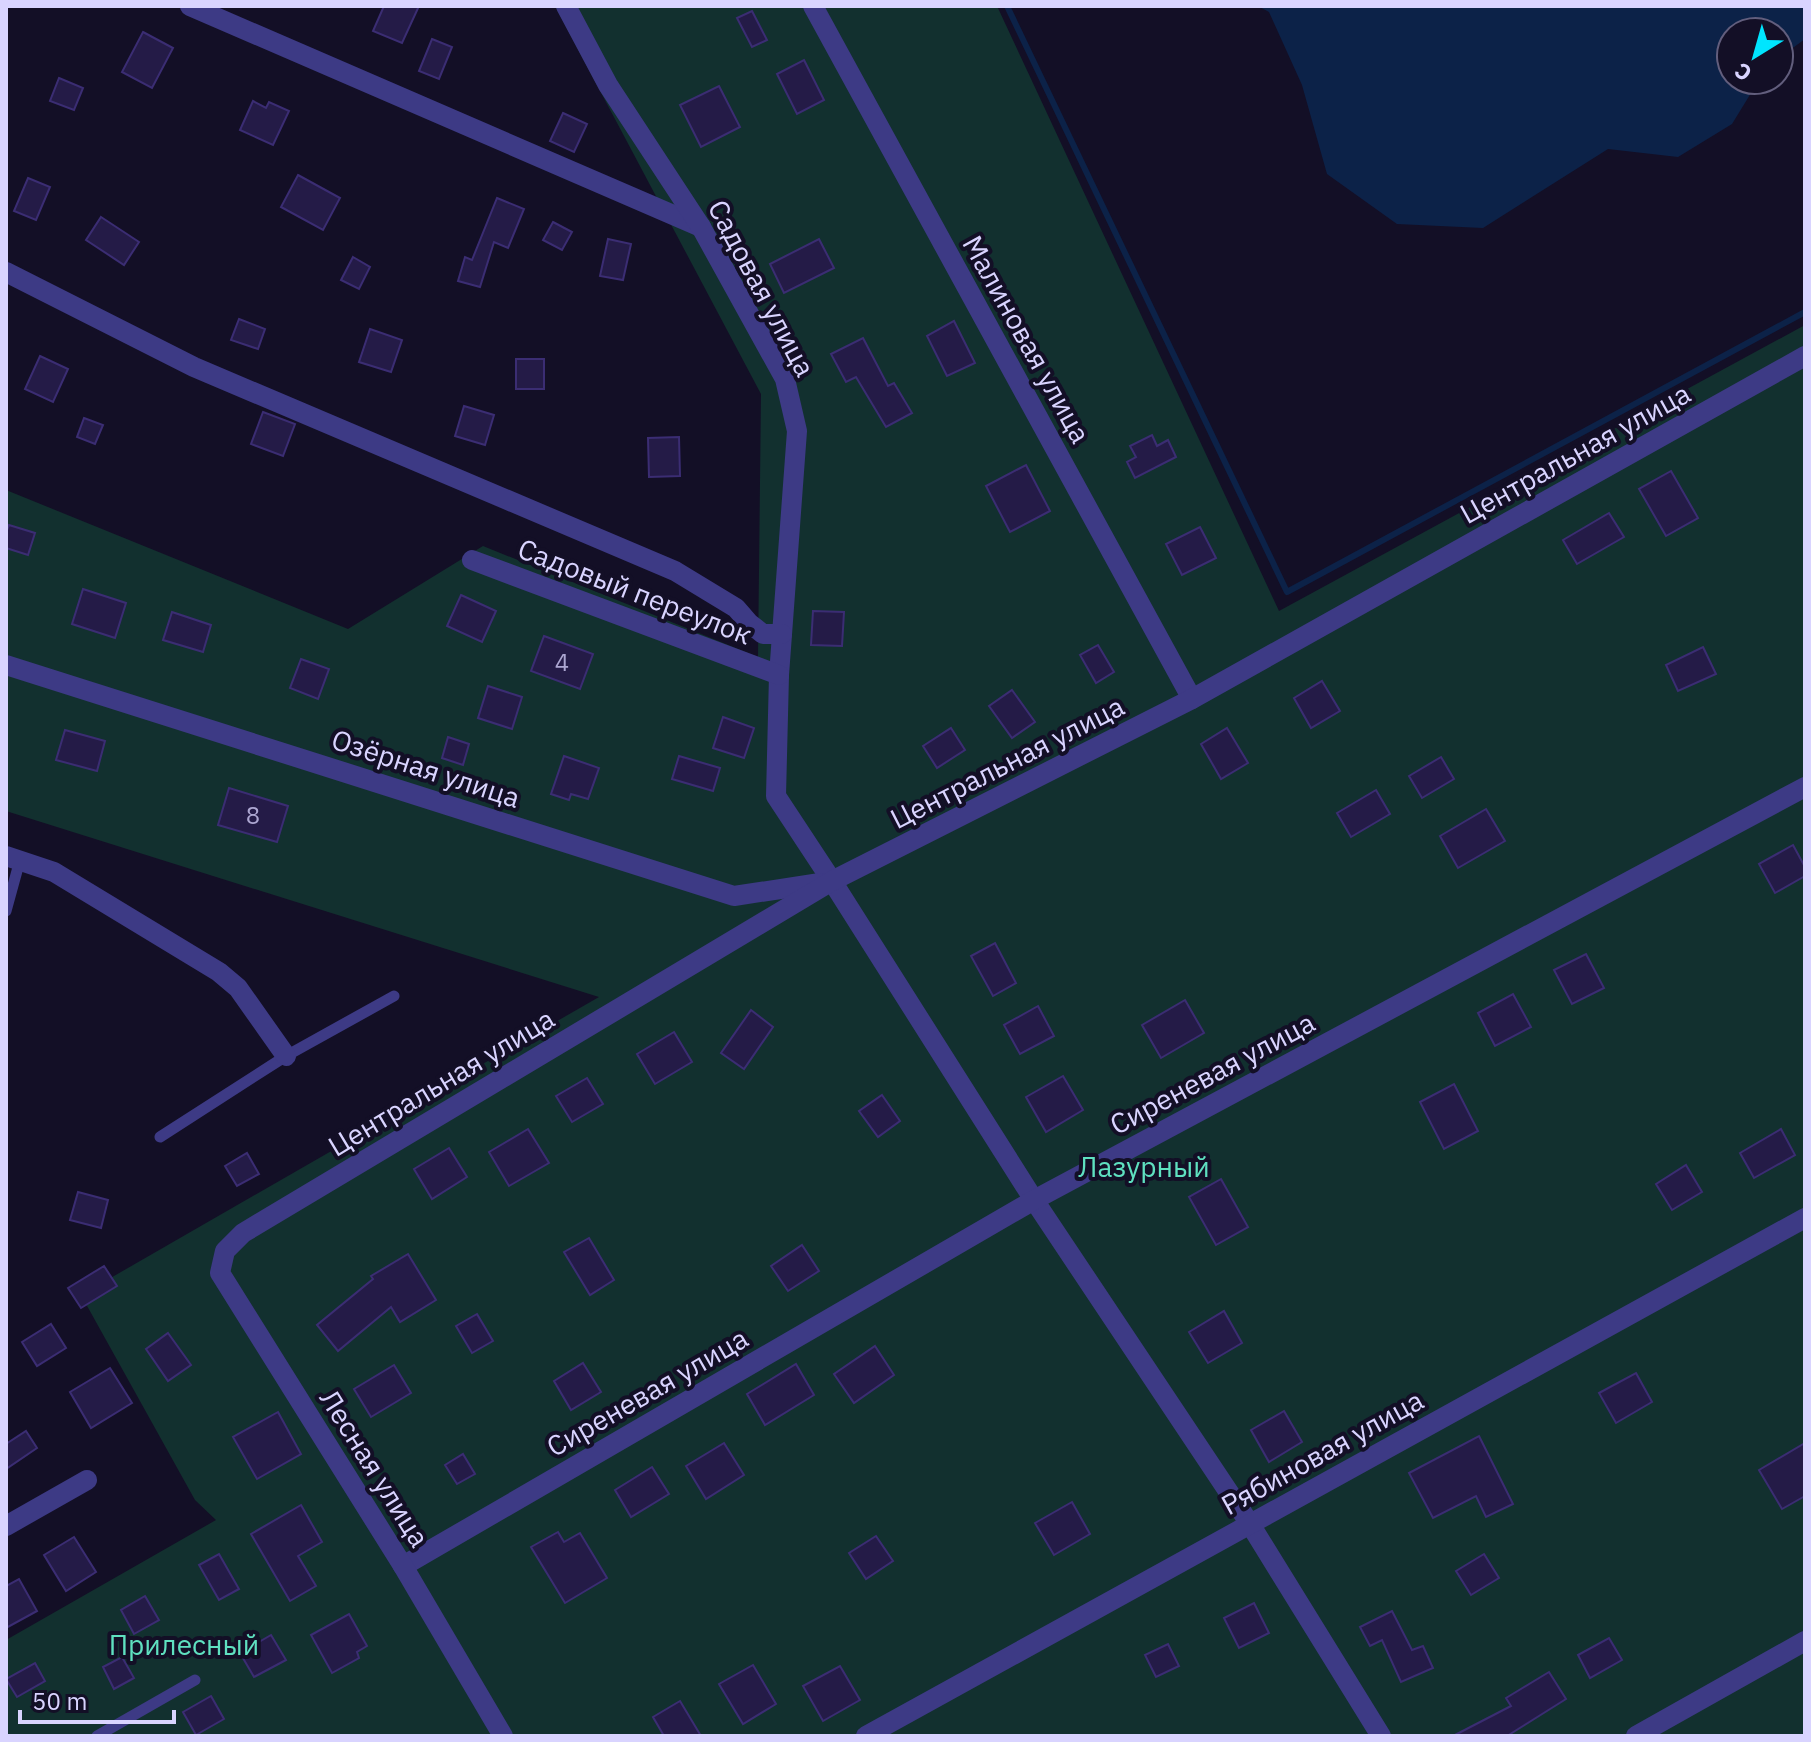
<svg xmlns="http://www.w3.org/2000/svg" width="1811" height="1742" font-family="'IBM Plex Sans',sans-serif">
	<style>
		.green { fill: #12302f }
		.water { fill: #0c2248 }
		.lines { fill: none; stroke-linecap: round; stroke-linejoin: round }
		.stream { stroke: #0c2248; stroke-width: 6 }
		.building { fill: #241b47; stroke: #3b2d73; stroke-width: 2 }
		.lane { stroke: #3d3a85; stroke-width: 11 }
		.street { stroke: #3d3a85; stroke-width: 20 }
		.labels { text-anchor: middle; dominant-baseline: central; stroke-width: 8; stroke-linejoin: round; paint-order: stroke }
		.number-label { font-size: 24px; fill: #aca6d1 }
		.street-label { font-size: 28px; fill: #d9d4ff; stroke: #130f26 }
		.park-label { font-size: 28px; fill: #5fe0c0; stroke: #130f26 }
	</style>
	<rect width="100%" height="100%" fill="#130f26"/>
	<path class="green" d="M 555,6 L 997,6 L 1279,611 L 1805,325 L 1805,1736 L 6,1736 L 6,1640 L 216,1520 L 195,1500 L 81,1295 L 599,997 L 6,811 L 6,490 L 348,629 L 483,546 L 758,657 L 761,394 Z"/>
	<path class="water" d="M 1258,6 L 1805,6 L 1805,39 L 1779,58 L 1779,32 L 1731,32 L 1731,80 L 1759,80 L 1732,124 L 1678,157 L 1608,149 L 1483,228 L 1397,224 L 1327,174 L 1302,85 L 1269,12 Z"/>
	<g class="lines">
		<path class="stream" d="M 1007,6 L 1287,592 L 1805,312"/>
	</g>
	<g class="building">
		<path d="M 384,6 L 419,6 L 402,43 L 373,31 Z"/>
		<path d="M 752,11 L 767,40 L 752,47 L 737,18 Z"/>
		<path d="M 143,32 L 173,48 L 152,88 L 122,72 Z"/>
		<path d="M 432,39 L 452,47 L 439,79 L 419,71 Z"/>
		<path d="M 804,60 L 824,100 L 797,114 L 777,74 Z"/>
		<path d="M 59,78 L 83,88 L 74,110 L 50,101 Z"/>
		<path d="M 719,86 L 740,127 L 701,147 L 680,105 Z"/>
		<path d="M 253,101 L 266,108 L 269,102 L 289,111 L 273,145 L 240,130 Z"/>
		<path d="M 563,113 L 587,124 L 574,152 L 550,141 Z"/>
		<path d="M 298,175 L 340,198 L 323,230 L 281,207 Z"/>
		<path d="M 28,178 L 50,187 L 36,220 L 14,211 Z"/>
		<path d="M 497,198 L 524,209 L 508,248 L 494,242 L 480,287 L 458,281 L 465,257 L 472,260 Z"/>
		<path d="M 101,217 L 139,242 L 124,265 L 86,240 Z"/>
		<path d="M 553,222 L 572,232 L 562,250 L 543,240 Z"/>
		<path d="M 608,239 L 631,244 L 623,280 L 600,276 Z"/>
		<path d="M 819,239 L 834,268 L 784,293 L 770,264 Z"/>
		<path d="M 353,257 L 370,267 L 359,289 L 341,280 Z"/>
		<path d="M 239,319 L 265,329 L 258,349 L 231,340 Z"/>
		<path d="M 954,321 L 975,363 L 947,376 L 927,336 Z"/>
		<path d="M 370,329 L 402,340 L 391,372 L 359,362 Z"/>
		<path d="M 863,338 L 888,386 L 894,383 L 912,413 L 886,427 L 856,377 L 846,382 L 831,354 Z"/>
		<path d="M 40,356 L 68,369 L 53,402 L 25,389 Z"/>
		<rect x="516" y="359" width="28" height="30"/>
		<path d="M 464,406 L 494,415 L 485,445 L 455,436 Z"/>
		<path d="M 263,412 L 295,424 L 283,456 L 251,444 Z"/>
		<path d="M 84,418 L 103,425 L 95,444 L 77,437 Z"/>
		<path d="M 1152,435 L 1157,446 L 1168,440 L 1176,457 L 1135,478 L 1127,462 L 1136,457 L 1130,446 Z"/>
		<path d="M 679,437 L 680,476 L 649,477 L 648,438 Z"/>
		<path d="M 1026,465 L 1050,511 L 1010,532 L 986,486 Z"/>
		<path d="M 1671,471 L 1698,518 L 1666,536 L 1639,489 Z"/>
		<path d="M 1609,513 L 1624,537 L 1577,564 L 1563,540 Z"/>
		<path d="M 9,525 L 35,533 L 28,555 L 6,548 L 6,533 Z"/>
		<path d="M 1200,527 L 1216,558 L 1182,575 L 1166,544 Z"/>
		<path d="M 83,589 L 126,603 L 115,638 L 72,624 Z"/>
		<path d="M 461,595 L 496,611 L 482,642 L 447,626 Z"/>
		<path d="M 813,611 L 844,612 L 842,646 L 811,645 Z"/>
		<path d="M 172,612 L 211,625 L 203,652 L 163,640 Z"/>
		<path d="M 544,636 L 593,654 L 580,689 L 531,671 Z"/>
		<path d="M 1098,645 L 1114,672 L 1096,683 L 1080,655 Z"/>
		<path d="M 1703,647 L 1716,674 L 1678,691 L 1666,665 Z"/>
		<path d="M 301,659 L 329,669 L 318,699 L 290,688 Z"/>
		<path d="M 1322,681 L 1340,711 L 1311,728 L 1294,698 Z"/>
		<path d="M 488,686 L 522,697 L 512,729 L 478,718 Z"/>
		<path d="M 1012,690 L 1035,722 L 1012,738 L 989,706 Z"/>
		<path d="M 723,717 L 754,728 L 744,758 L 713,748 Z"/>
		<path d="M 951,728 L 965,750 L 937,768 L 923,746 Z"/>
		<path d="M 1227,728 L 1248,763 L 1221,779 L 1201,744 Z"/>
		<path d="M 65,730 L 105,741 L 97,771 L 56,760 Z"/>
		<path d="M 448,737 L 469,744 L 463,765 L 442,758 Z"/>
		<path d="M 564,756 L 599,768 L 588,799 L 571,794 L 569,800 L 551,794 Z"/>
		<path d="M 679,756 L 720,768 L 713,791 L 672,779 Z"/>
		<path d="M 1441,757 L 1454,779 L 1422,798 L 1409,776 Z"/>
		<path d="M 229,788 L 288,806 L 277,842 L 218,825 Z"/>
		<path d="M 1376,790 L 1390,814 L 1351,837 L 1337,813 Z"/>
		<path d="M 1486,809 L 1505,841 L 1458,868 L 1440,836 Z"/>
		<path d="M 1793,845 L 1805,867 L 1805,876 L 1775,893 L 1759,864 Z"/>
		<path d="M 995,943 L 1016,983 L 993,996 L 971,956 Z"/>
		<path d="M 1586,954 L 1604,988 L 1572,1004 L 1554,970 Z"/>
		<path d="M 1513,994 L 1531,1027 L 1495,1046 L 1478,1013 Z"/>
		<path d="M 1185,1000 L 1204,1033 L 1161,1058 L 1142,1025 Z"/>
		<path d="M 1038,1006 L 1054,1036 L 1020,1054 L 1004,1025 Z"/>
		<path d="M 751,1010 L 773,1027 L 744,1069 L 721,1053 Z"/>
		<path d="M 674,1032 L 692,1062 L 655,1084 L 637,1054 Z"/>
		<path d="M 1063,1076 L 1083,1110 L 1046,1132 L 1026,1097 Z"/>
		<path d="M 587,1078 L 603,1104 L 572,1122 L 556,1096 Z"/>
		<path d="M 1454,1084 L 1478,1131 L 1444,1149 L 1420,1102 Z"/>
		<path d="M 882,1095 L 900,1121 L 878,1137 L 859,1111 Z"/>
		<path d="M 528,1129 L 549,1163 L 509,1186 L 489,1152 Z"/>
		<path d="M 1781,1129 L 1795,1155 L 1754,1178 L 1740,1153 Z"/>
		<path d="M 449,1148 L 467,1177 L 432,1199 L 414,1169 Z"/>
		<path d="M 247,1153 L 259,1174 L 237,1186 L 225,1166 Z"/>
		<path d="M 1686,1165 L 1702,1192 L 1672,1210 L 1656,1184 Z"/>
		<path d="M 1221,1179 L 1248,1227 L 1216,1245 L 1189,1197 Z"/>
		<path d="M 78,1192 L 108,1200 L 101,1228 L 70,1220 Z"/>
		<path d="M 589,1238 L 614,1280 L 590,1295 L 564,1252 Z"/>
		<path d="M 802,1245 L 819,1271 L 788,1291 L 771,1266 Z"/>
		<path d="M 408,1254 L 436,1300 L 400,1322 L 391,1307 L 338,1351 L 317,1325 L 373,1279 L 371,1276 Z"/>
		<path d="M 104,1266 L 117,1286 L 81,1308 L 68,1288 Z"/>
		<path d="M 1224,1311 L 1242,1343 L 1208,1363 L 1189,1332 Z"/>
		<path d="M 477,1314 L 493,1341 L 472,1353 L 456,1326 Z"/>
		<path d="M 51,1324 L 66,1348 L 37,1366 L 22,1342 Z"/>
		<path d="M 168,1333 L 191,1365 L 168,1381 L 146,1349 Z"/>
		<path d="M 875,1346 L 894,1375 L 854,1403 L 834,1374 Z"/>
		<path d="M 583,1363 L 601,1392 L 571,1410 L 554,1381 Z"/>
		<path d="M 796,1364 L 814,1395 L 765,1425 L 747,1394 Z"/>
		<path d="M 394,1365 L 411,1393 L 371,1417 L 354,1389 Z"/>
		<path d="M 110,1368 L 132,1403 L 91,1428 L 70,1392 Z"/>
		<path d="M 1636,1373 L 1652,1402 L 1616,1423 L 1599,1393 Z"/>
		<path d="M 1284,1411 L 1302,1442 L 1269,1462 L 1251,1430 Z"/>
		<path d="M 278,1412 L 301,1454 L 257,1479 L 233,1437 Z"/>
		<path d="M 26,1431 L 37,1448 L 6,1469 L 6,1444 Z"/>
		<path d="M 1479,1436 L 1513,1504 L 1486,1517 L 1476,1496 L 1433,1518 L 1409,1473 Z"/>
		<path d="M 724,1443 L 744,1475 L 706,1499 L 686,1466 Z"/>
		<path d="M 1805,1443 L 1805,1496 L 1782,1509 L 1759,1470 Z"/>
		<path d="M 463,1454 L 475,1474 L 457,1484 L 445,1465 Z"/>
		<path d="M 652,1467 L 669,1494 L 631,1517 L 615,1490 Z"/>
		<path d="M 1072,1502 L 1090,1534 L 1054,1555 L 1035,1523 Z"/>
		<path d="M 301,1505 L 322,1542 L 298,1556 L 316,1586 L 290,1601 L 251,1534 Z"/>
		<path d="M 558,1532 L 564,1542 L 580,1533 L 607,1578 L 565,1603 L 531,1547 Z"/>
		<path d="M 876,1536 L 893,1561 L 866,1579 L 849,1553 Z"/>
		<path d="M 74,1537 L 96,1572 L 66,1591 L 44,1555 Z"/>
		<path d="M 219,1554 L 239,1589 L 219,1600 L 199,1565 Z"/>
		<path d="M 1484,1554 L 1499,1578 L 1471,1595 L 1456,1571 Z"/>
		<path d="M 19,1579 L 37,1611 L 6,1628 L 6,1586 Z"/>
		<path d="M 145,1596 L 159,1620 L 134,1634 L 121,1610 Z"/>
		<path d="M 1254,1603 L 1269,1633 L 1239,1648 L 1224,1618 Z"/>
		<path d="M 1392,1611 L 1412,1650 L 1423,1646 L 1433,1668 L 1401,1682 L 1382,1640 L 1370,1646 L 1360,1627 Z"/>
		<path d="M 349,1614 L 367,1646 L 357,1652 L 359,1658 L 332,1673 L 311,1635 Z"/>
		<path d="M 271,1635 L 286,1660 L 254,1677 L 240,1653 Z"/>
		<path d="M 1609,1638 L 1622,1660 L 1590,1678 L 1578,1655 Z"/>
		<path d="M 1168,1644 L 1179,1666 L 1156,1677 L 1145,1655 Z"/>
		<path d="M 122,1657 L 134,1678 L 114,1689 L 103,1667 Z"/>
		<path d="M 35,1663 L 45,1681 L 17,1697 L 6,1679 Z"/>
		<path d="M 753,1665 L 776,1704 L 743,1724 L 719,1684 Z"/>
		<path d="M 840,1666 L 860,1700 L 823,1721 L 803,1686 Z"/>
		<path d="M 1549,1672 L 1566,1699 L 1507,1736 L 1453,1736 L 1511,1706 L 1506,1698 Z"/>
		<path d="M 211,1696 L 224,1719 L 196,1735 L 183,1712 Z"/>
		<path d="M 680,1701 L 701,1736 L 664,1736 L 653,1717 Z"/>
	</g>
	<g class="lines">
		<g class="lane">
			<path d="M 6,911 L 20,860"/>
			<path d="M 160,1137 L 286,1056 L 394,996"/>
			<path d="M 97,1736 L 195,1680"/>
		</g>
		<g class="street">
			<path d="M 190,6 L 701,227"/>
			<path d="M 566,6 L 608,85 L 701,227 L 785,379 L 797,431 L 779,675 L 776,796 L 832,881 L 1034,1200 L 1250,1524 L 1381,1736"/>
			<path d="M 813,6 L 1192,699"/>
			<path d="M 6,272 L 194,367 L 675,571 L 736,608 L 749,623 L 763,634 L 782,634"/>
			<path d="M 472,560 L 779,675"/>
			<path d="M 6,665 L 734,896 L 820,883"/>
			<path d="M 6,856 L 54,872 L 219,972 L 238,988 L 286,1056"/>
			<path d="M 6,1526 L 87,1480"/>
			<path d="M 403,1566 L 1034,1200 L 1805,787"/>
			<path d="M 503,1736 L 403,1566 L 220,1273 L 225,1251 L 243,1233 L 832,881 L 1192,699 L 1805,356"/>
			<path d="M 866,1736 L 1805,1218"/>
			<path d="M 1636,1736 L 1805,1641"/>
		</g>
	</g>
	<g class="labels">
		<g class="number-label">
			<text x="562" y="662">4</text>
			<text x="253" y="815">8</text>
		</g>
		<g class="street-label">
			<text transform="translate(762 288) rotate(62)">Садовая улица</text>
			<text transform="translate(1027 339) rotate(61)">Малиновая улица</text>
			<text transform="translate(1575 453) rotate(-29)">Центральная улица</text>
			<text transform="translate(635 591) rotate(21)">Садовый переулок</text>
			<text transform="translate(1007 762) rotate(-27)">Центральная улица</text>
			<text transform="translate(426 768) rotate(18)">Озёрная улица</text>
			<text transform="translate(1212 1073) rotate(-28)">Сиреневая улица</text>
			<text transform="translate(441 1082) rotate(-31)">Центральная улица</text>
			<text transform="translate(647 1392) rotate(-30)">Сиреневая улица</text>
			<text transform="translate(1322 1452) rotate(-29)">Рябиновая улица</text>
			<text transform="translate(375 1468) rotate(58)">Лесная улица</text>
		</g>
		<g class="park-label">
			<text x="1144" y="1166">Лазурный</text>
			<text x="184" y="1644">Прилесный</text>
		</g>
	</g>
	<rect width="1811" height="1742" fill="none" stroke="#d9d4ff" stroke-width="16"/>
	<g transform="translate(1755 56) rotate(217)"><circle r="38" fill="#130f26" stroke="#625e7d" stroke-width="2"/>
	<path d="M0-6L14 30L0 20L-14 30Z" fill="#00e5ff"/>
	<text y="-12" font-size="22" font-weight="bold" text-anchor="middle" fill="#d9d4ff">С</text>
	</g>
	<path d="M20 1710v12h154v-12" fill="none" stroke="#d9d4ff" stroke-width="4"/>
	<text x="32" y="1710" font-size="24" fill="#d9d4ff" stroke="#130f26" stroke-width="6" paint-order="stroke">50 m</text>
</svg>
